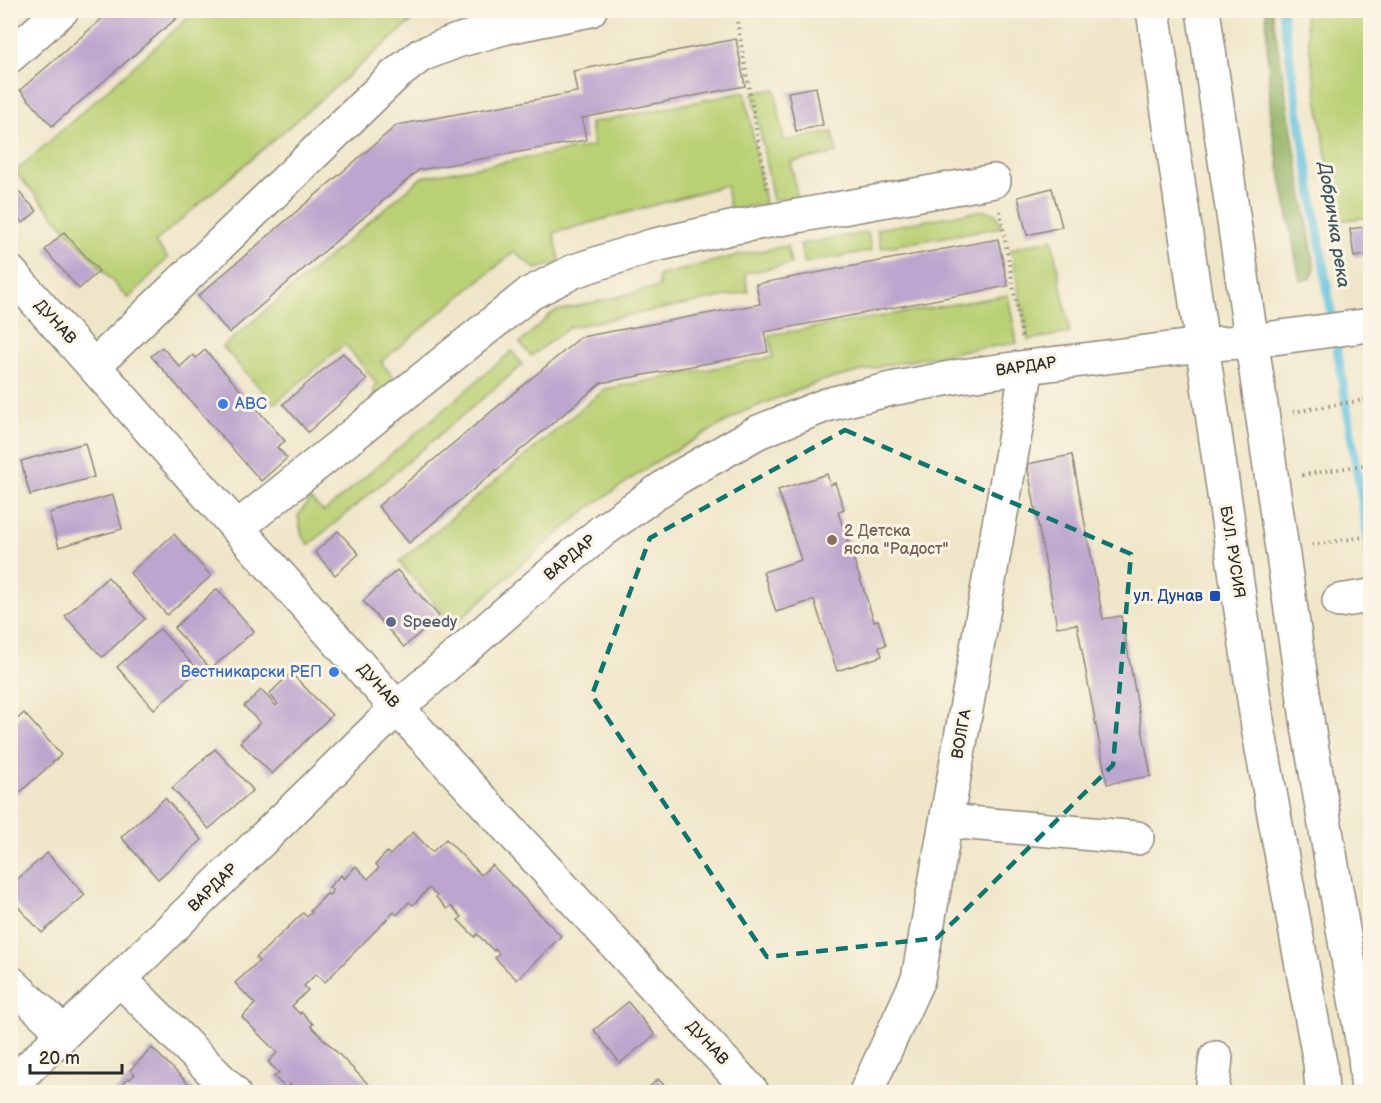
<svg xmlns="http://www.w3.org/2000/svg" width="1381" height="1103" font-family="'Balsamiq Sans',sans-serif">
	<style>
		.green { fill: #bad074; stroke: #727e50; stroke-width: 1.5 }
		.forest { fill: #93b266; stroke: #5f6e48; stroke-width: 1.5 }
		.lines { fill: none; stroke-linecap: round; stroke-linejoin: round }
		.stream { stroke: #61c1e0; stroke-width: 9 }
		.building { fill: #bca5ce }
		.minor-casing { stroke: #8d887a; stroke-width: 36 }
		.major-casing { stroke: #8d887a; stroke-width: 36 }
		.path { stroke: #8d887a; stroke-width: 4; stroke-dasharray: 1.5 4.5; stroke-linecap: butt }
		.minor { stroke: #fff; stroke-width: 33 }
		.major { stroke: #fff; stroke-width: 33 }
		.marked { fill: none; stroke: #0f766e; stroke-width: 4.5; stroke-dasharray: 12 8; stroke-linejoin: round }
		.shop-dot { fill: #3f7fe0; stroke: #fcf5e5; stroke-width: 2 }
		.education-dot { fill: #8d6e63; stroke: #fcf5e5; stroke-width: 2 }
		.transit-dot { fill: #1a4fb4; stroke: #fcf5e5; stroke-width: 2 }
		.service-dot { fill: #5c6f8a; stroke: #fcf5e5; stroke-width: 2 }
		.labels { text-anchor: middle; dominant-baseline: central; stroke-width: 6; stroke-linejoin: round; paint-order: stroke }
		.street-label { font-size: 16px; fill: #2b2b2b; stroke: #fcf5e5 }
		.shop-label { font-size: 16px; fill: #366cbe; stroke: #fcf5e5; text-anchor: start }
		.education-label { font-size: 16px; fill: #785e54; stroke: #fcf5e5; text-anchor: start }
		.transit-label { font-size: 16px; fill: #164399; stroke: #fcf5e5; text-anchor: end }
		.service-label { font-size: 16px; fill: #4e5e75; stroke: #fcf5e5; text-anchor: start }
		.water-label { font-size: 18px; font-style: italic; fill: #3b5861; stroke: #fcf5e5 }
	</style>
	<rect width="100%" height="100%" fill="#fcf5e5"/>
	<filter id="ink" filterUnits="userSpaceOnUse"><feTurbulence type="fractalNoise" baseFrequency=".0167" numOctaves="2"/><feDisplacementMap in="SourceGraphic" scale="12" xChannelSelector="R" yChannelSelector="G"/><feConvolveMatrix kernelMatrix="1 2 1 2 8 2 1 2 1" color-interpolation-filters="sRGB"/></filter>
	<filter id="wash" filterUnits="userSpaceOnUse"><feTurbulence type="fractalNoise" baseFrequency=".008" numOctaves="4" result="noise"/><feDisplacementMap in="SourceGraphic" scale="24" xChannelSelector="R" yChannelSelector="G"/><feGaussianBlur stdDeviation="1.35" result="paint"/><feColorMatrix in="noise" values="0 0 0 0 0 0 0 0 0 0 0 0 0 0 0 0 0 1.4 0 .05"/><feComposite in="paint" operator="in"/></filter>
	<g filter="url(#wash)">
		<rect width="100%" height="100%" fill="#efe6c9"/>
		<g class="green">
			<path d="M 197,10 L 436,11 L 420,14 L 155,242 L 168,258 L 128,299 L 15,172 Z"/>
			<path d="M 1304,11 L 1370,11 L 1370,217 L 1336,221 Z"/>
			<path d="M 775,89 L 784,141 L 833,132 L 837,153 L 791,162 L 797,196 L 773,200 L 753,93 Z"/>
			<path d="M 745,92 L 765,204 L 730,210 L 726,185 L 554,233 L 560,263 L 536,269 L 514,252 L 381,362 L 399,384 L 379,399 L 372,390 L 377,384 L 345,344 L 274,404 L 223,347 L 422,177 L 594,146 L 590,123 Z"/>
			<path d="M 985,210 L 996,214 L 1002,227 L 881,248 L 877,229 Z"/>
			<path d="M 868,232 L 871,251 L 804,263 L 800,244 Z"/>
			<path d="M 1052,239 L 1070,333 L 1028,340 L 1011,249 Z"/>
			<path d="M 787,246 L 791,264 L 745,273 L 748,292 L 570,327 L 531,356 L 520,343 L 553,312 L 659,287 L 658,276 L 738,255 Z"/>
			<path d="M 1008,295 L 1017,343 L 961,351 L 887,365 L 818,382 L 745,411 L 662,458 L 590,507 L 524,562 L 454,625 L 399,562 L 605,389 L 773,357 L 769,335 Z"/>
			<path d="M 512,351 L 522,365 L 309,545 L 302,536 L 298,516 L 310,499 L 324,512 Z"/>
		</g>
		<path class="forest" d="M 1266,11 L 1272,11 L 1315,269 L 1311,278 L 1300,281 L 1271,123 Z"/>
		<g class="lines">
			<path class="stream" d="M 1282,10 L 1370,551"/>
		</g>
		<g id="blocks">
			<g class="building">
				<path d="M 112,10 L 186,10 L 52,126 L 20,90 Z"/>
				<path d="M 736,39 L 745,86 L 582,118 L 586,140 L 419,170 L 229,333 L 198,296 L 397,125 L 577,92 L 573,71 Z"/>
				<path d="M 816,87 L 823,125 L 796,131 L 788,92 Z"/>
				<path d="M 10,183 L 37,211 L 23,223 L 10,209 Z"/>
				<path d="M 1052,188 L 1062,227 L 1027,235 L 1018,197 Z"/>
				<path d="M 1370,226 L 1370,254 L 1354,257 L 1350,229 Z"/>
				<path d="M 64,232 L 99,271 L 79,289 L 45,250 Z"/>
				<path d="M 998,239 L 1008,286 L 764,332 L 768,352 L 601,383 L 409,543 L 378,506 L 581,337 L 760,304 L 756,284 Z"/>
				<path d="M 162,347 L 180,367 L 193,355 L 196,358 L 205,350 L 285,441 L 277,447 L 287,458 L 261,481 L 151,356 Z"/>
				<path d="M 343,353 L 367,380 L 308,432 L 283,404 Z"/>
				<path d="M 85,443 L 94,477 L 30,495 L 21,461 Z"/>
				<path d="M 1072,455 L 1103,619 L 1121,616 L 1151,776 L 1107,784 L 1077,624 L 1057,627 L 1027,464 Z"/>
				<path d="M 827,474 L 830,485 L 835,483 L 844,509 L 838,512 L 874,621 L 878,620 L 886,645 L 879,647 L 882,656 L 837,671 L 814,600 L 776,612 L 763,572 L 801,560 L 778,490 Z"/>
				<path d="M 113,495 L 122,529 L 59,547 L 49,513 Z"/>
				<path d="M 338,531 L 359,554 L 335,575 L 315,552 Z"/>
				<path d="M 174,534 L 211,576 L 167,615 L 130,573 Z"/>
				<path d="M 397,570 L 439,616 L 404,647 L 363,601 Z"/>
				<path d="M 108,577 L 145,619 L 102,657 L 65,616 Z"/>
				<path d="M 217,589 L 254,631 L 211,669 L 174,628 Z"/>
				<path d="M 160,629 L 198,670 L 154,709 L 117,667 Z"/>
				<path d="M 291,673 L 332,715 L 272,774 L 240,742 L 260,723 L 244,706 L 261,690 L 276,706 L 278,704 L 269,694 Z"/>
				<path d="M 24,713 L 61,755 L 18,794 L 10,785 L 10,726 Z"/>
				<path d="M 215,749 L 253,790 L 209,829 L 172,788 Z"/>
				<path d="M 165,798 L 202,840 L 158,879 L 121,837 Z"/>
				<path d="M 413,832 L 432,852 L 446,839 L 481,875 L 492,865 L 561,936 L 517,980 L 495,958 L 499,954 L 495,949 L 494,951 L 477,934 L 475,937 L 458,920 L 462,917 L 451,906 L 447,909 L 436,897 L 437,896 L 429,888 L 413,905 L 409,902 L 397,915 L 394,912 L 325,982 L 316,974 L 304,986 L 308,990 L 292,1006 L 300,1014 L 301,1012 L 313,1024 L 311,1026 L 376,1092 L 295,1092 L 293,1090 L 294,1089 L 290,1084 L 286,1088 L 274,1077 L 279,1073 L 268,1062 L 277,1053 L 242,1017 L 255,1004 L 235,983 L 259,961 L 256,958 L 303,913 L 307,917 L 312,912 L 310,911 L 327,894 L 329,895 L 333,891 L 329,887 L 341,875 L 344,879 L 356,866 L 368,879 L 379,868 L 376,864 L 387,852 L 390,855 Z"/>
				<path d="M 47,853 L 85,895 L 42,933 L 10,898 L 10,886 Z"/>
				<path d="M 628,1002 L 655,1035 L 620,1063 L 594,1030 Z"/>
				<path d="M 152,1048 L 197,1092 L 114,1092 L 129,1078 L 130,1079 L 135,1074 L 130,1070 Z"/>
				<path d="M 658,1079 L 671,1092 L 644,1092 Z"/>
			</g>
		</g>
	</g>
	<g filter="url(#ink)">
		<use href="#blocks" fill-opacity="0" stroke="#8d887a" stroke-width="1.5"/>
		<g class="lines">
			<defs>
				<g id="minor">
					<path d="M 10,56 L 62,10"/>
					<path d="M 10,272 L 397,708 L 752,1092"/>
					<path d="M 94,366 L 394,76 L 421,55 L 457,41 L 507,27 L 590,10"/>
					<path d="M 237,528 L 529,294 L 574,271 L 651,246 L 735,227 L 994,181"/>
					<path d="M 1339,601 L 1370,596"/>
					<path d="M 947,821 L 1137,838"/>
					<path d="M 120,979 L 233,1092"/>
					<path d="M 10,982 L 64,1033"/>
					<path d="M 10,1086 L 397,708 L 539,584 L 605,529 L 677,478 L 758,432 L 826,405 L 891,389 L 961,376 L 1027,367 L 1201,345 L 1251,341 L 1370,325"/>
					<path d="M 866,1092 L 918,979 L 1027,367"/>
					<path d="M 1212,1092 L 1216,1058"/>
				</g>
				<g id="major">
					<path d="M 1153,10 L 1259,733 L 1320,1063 L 1322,1092"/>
					<path d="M 1203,10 L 1308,726 L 1365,1057 L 1368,1092"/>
				</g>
			</defs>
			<use href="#minor" class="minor-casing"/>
			<use href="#major" class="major-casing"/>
			<g class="path">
				<path d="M 735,10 L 767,189"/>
				<path d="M 1000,211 L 1022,337"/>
				<path d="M 1293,412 L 1370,399"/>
				<path d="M 1302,475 L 1370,464"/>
				<path d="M 1312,545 L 1370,536"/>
			</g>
			<use href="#minor" class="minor"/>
			<use href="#major" class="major"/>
		</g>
	</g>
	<path class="marked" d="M 845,430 L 1131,554 L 1113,765 L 937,938 L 767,957 L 592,695 L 650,538 Z"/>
	<g class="shop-dot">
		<circle cx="223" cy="404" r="6"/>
		<circle cx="334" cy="672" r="6"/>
	</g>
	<circle class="education-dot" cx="832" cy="540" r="6"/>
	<rect class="transit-dot" x="1209" y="590" width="12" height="12" rx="3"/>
	<circle class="service-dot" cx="391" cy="622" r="6"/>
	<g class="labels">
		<g class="street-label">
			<text transform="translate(55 322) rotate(48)">ДУНАВ</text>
			<text transform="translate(1026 367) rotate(-8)">ВАРДАР</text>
			<text transform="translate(1232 552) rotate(81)">БУЛ. РУСИЯ</text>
			<text transform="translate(570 558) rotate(-40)">ВАРДАР</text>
			<text transform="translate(378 686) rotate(48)">ДУНАВ</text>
			<text transform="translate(962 734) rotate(-80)">ВОЛГА</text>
			<text transform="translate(213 888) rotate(-44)">ВАРДАР</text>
			<text transform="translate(707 1043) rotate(47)">ДУНАВ</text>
		</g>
		<g class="shop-label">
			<text x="235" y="404">ABC</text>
			<text x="322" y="672" text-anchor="end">Вестникарски РЕП</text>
		</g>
		<g class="education-label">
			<text x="844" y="531">2 Детска<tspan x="844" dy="18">ясла "Радост"</tspan></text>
		</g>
		<g class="transit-label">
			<text x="1203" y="596">ул. Дунав</text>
		</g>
		<g class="service-label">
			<text x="403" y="622">Speedy</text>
		</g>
		<g class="water-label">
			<text transform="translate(1334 225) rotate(81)">Добричка река</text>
		</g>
	</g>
	<rect width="1381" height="1103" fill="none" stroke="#fcf5e5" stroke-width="36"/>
	<path d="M30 1064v9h92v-9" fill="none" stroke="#2b2b2b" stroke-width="3"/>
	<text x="39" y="1064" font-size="18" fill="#2b2b2b" stroke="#fcf5e5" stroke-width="4.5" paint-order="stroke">20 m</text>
</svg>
